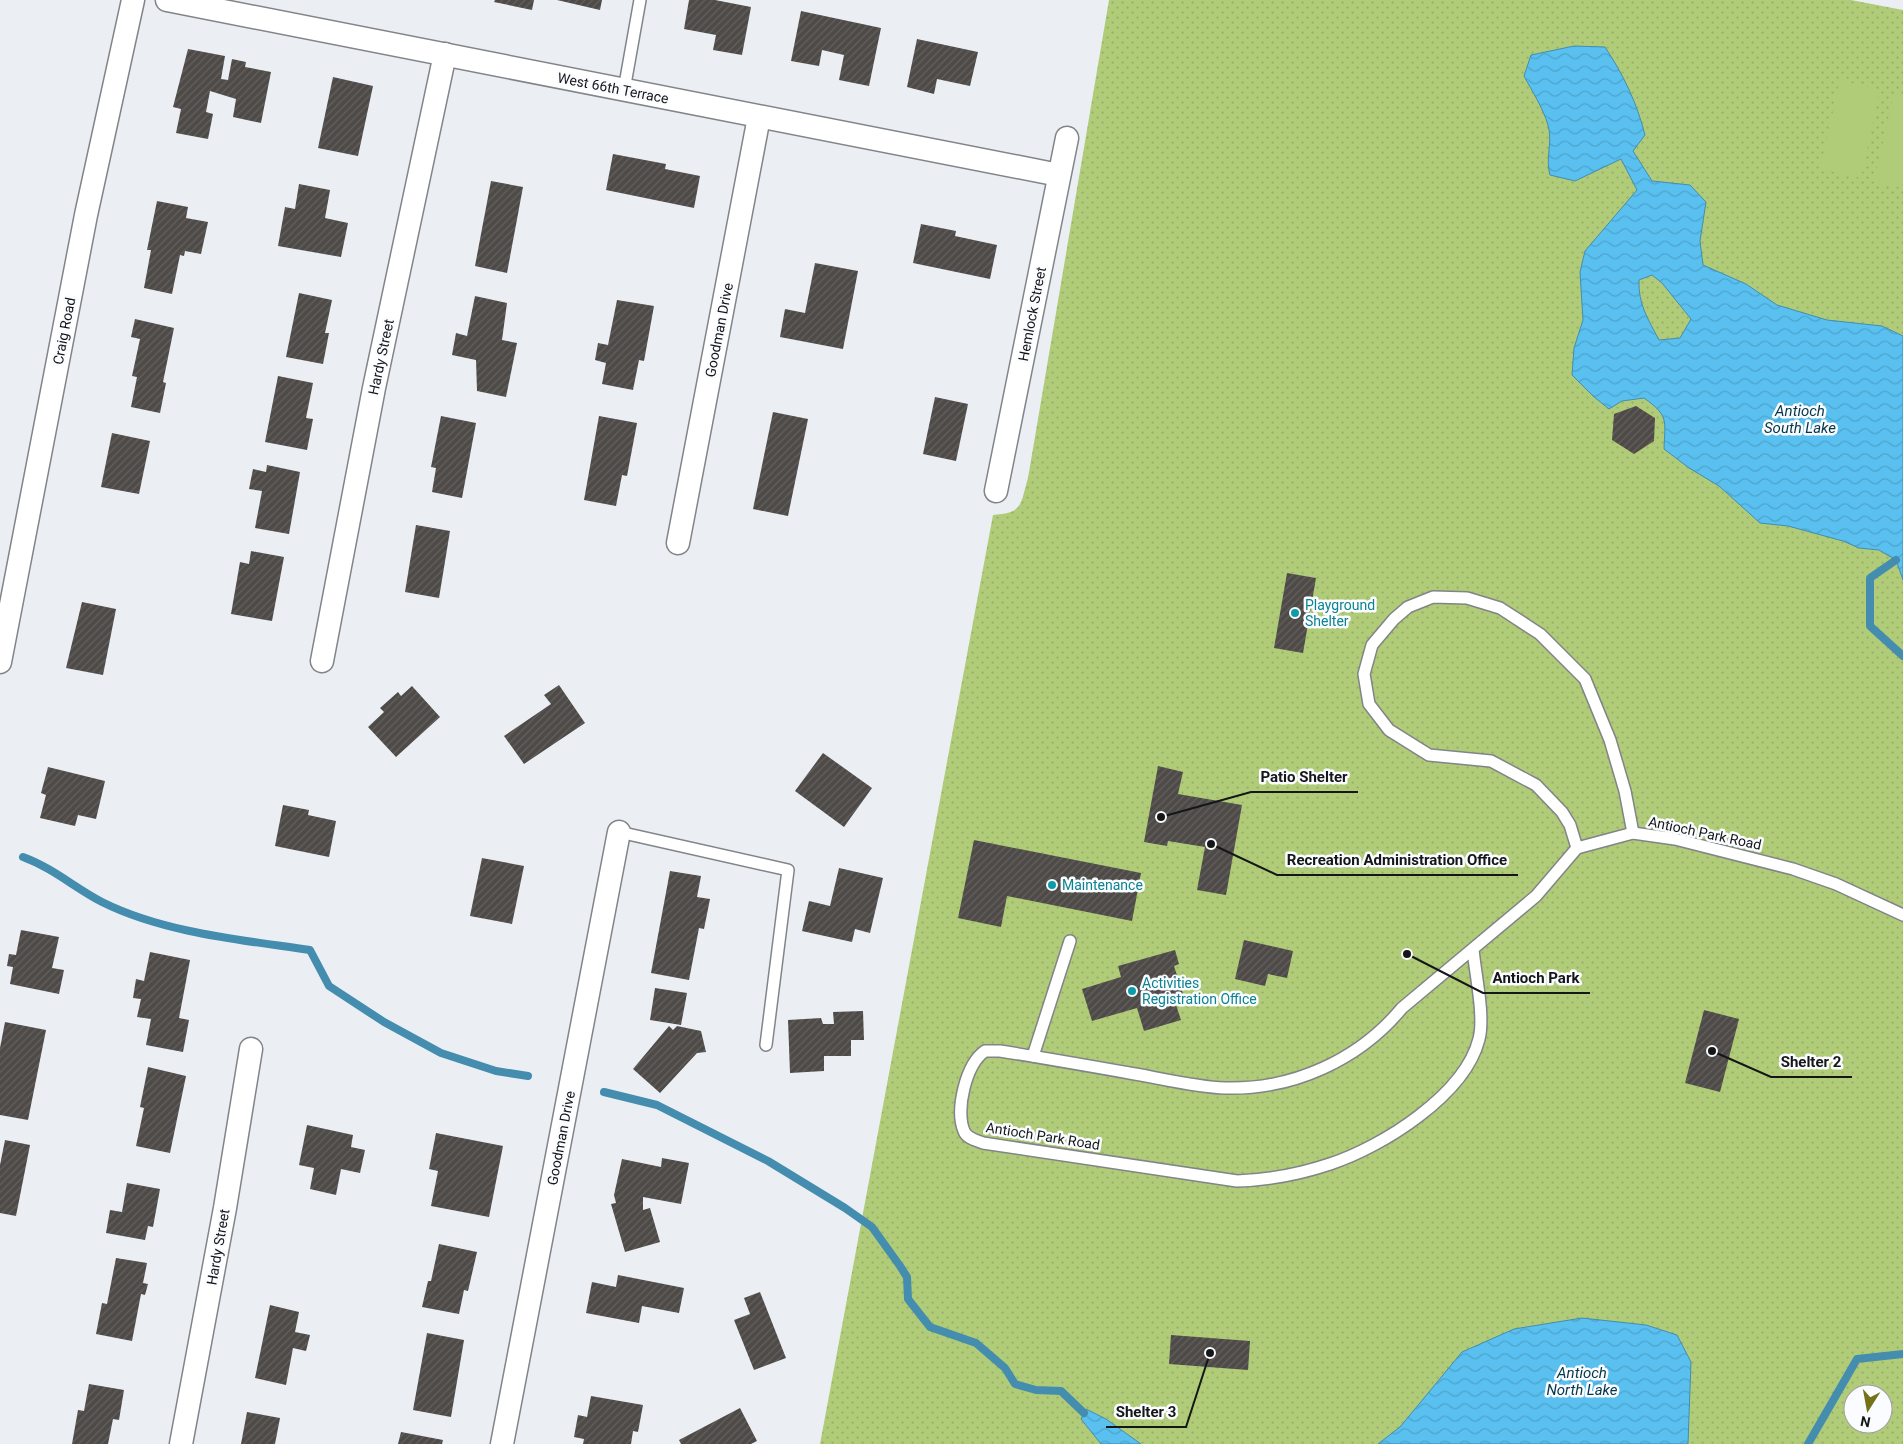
<svg xmlns="http://www.w3.org/2000/svg" width="1903" height="1444" font-family="Roboto,sans-serif">
	<style>
		.park { fill: url(#park-dots); fill-rule: evenodd }
		.garden { fill: #b1cc78 }
		.water { fill: url(#water-waves); stroke: #448daf; fill-rule: evenodd }
		.lines { fill: none; stroke-linecap: round; stroke-linejoin: round }
		.stream { stroke: #448daf; stroke-width: 8 }
		.building { fill: url(#building-hatch) }
		.service-casing { stroke: #818488; stroke-width: 14 }
		.minor-casing { stroke: #818488; stroke-width: 25 }
		.service { stroke: #fff; stroke-width: 11 }
		.minor { stroke: #fff; stroke-width: 22 }
		.culture-dot { fill: #0f9aa8; stroke: #fafcff; stroke-width: 2 }
		.labels { text-anchor: middle; dominant-baseline: central; stroke-width: 5; stroke-linejoin: round; paint-order: stroke }
		.street-label { font-size: 14px; fill: #141617; stroke: #fafcff }
		.culture-label { font-size: 14px; fill: #0d838f; stroke: #fafcff; text-anchor: start }
		.water-label { font-size: 15px; font-style: italic; fill: #063649; stroke: #fafcff }
		.leader { fill: none; stroke: #141617; stroke-width: 2 }
		.callout-dot { fill: #141617; stroke: #fafcff; stroke-width: 2 }
		.callout-label { font-size: 15px; text-anchor: middle; font-weight: bold; fill: #141617; stroke: #fafcff; stroke-width: 5; stroke-linejoin: round; paint-order: stroke }
	</style>
	<defs>
		<pattern id="park-dots" width="8" height="8" patternUnits="userSpaceOnUse" patternTransform="scale(1.25)"><rect width="8" height="8" fill="#b1cc78"/><path d="M2 2h.1M6 6h.1" fill="none" stroke="#97ae67" stroke-width="1.8" stroke-linecap="round"/></pattern>
		<pattern id="water-waves" width="16" height="10" patternUnits="userSpaceOnUse" patternTransform="scale(1.25)"><rect width="16" height="10" fill="#59c0f0"/><path d="M0 5q4-4 8 0t8 0" fill="none" stroke="#4da4cd"/></pattern>
		<pattern id="building-hatch" width="6" height="6" patternUnits="userSpaceOnUse" patternTransform="scale(1.25)"><rect width="6" height="6" fill="#4e4a47"/><path d="M-1 1l2-2M0 6l6-6M5 7l2-2" fill="none" stroke="#63605e"/></pattern>
	</defs>
	<rect width="100%" height="100%" fill="#ebeff4"/>
	<path class="park" d="M 1109,0 L 1851,0 L 1903,10 L 1903,1444 L 820,1444 L 993,515 C 1024,513 1020,504 1028,478 ZM 1853,1394 L 1883,1394 L 1883,1424 L 1853,1424 Z"/>
	<g class="garden">
		<path d="M 1840,80 L 1880,90 L 1861,178 L 1820,169 Z"/>
		<path d="M 1894,93 L 1903,95 L 1903,188 L 1874,182 Z"/>
	</g>
	<g class="water">
		<path d="M 1574,46 L 1605,47 C 1623,74 1637,103 1645,135 L 1633,151 L 1652,181 L 1690,185 L 1706,202 L 1700,241 L 1703,265 L 1746,284 L 1777,305 L 1827,320 L 1882,326 L 1903,336 L 1903,580 L 1896,560 L 1879,550 L 1859,548 L 1843,541 L 1788,526 L 1760,523 L 1719,486 L 1689,468 L 1664,449 C 1665,420 1669,416 1644,398 L 1622,401 L 1609,409 L 1593,396 L 1572,375 L 1574,348 L 1583,320 L 1580,272 L 1585,251 L 1637,190 L 1621,159 L 1575,181 L 1550,175 C 1545,158 1553,142 1548,125 C 1543,108 1532,91 1524,76 L 1531,55 ZM 1652,275 L 1662,283 L 1691,319 L 1680,338 L 1659,340 C 1648,319 1638,304 1639,280 Z"/>
		<path d="M 1582,1318 L 1646,1325 L 1677,1335 L 1691,1362 L 1688,1444 L 1378,1444 L 1400,1427 L 1462,1352 L 1514,1329 Z"/>
		<path d="M 1086,1409 L 1106,1419 L 1141,1444 L 1101,1444 L 1081,1419 Z"/>
	</g>
	<g class="lines">
		<g class="stream">
			<path d="M 1896,560 L 1870,578 L 1870,626 L 1903,656"/>
			<path d="M 23,857 C 53,868 75,888 102,902 C 164,933 242,940 310,950 L 329,986 L 384,1022 L 441,1053 L 496,1071 L 528,1076"/>
			<path d="M 604,1092 L 657,1105 L 768,1161 L 845,1208 L 872,1227 L 900,1266 L 907,1277 L 908,1299 L 930,1327 L 976,1343 L 1005,1368 L 1015,1384 L 1036,1390 L 1061,1391 L 1084,1413"/>
			<path d="M 1808,1444 L 1857,1359 L 1903,1354"/>
		</g>
	</g>
	<g class="building">
		<path d="M 495,0 L 534,0 L 532,10 L 494,2 Z"/>
		<path d="M 557,0 L 602,0 L 600,10 Z"/>
		<path d="M 689,0 L 715,0 L 751,7 L 742,55 L 713,50 L 716,35 L 684,29 Z"/>
		<path d="M 801,11 L 881,28 L 869,86 L 839,80 L 844,55 L 822,50 L 819,66 L 791,61 Z"/>
		<path d="M 917,39 L 978,52 L 970,86 L 937,79 L 934,94 L 907,87 Z"/>
		<path d="M 188,49 L 225,56 L 221,79 L 228,80 L 232,59 L 246,62 L 245,67 L 271,72 L 261,123 L 233,117 L 236,99 L 210,91 L 206,112 L 213,114 L 208,139 L 176,133 L 181,109 L 173,107 Z"/>
		<path d="M 333,77 L 373,86 L 358,156 L 318,148 Z"/>
		<path d="M 613,154 L 666,164 L 665,169 L 700,176 L 694,208 L 606,190 Z"/>
		<path d="M 491,181 L 523,187 L 507,273 L 475,266 Z"/>
		<path d="M 299,184 L 330,190 L 325,218 L 348,223 L 341,257 L 278,246 L 285,207 L 295,209 Z"/>
		<path d="M 157,201 L 188,207 L 186,218 L 208,222 L 201,254 L 185,251 L 184,256 L 180,255 L 172,294 L 144,288 L 151,250 L 147,250 Z"/>
		<path d="M 921,224 L 956,231 L 955,236 L 997,245 L 990,279 L 913,263 Z"/>
		<path d="M 815,263 L 858,271 L 843,349 L 780,337 L 785,309 L 805,313 Z"/>
		<path d="M 299,293 L 332,300 L 325,333 L 329,333 L 323,364 L 286,357 Z"/>
		<path d="M 475,296 L 507,303 L 502,340 L 517,343 L 506,397 L 477,391 L 476,360 L 452,355 L 456,333 L 467,336 Z"/>
		<path d="M 617,300 L 654,306 L 644,361 L 639,360 L 633,390 L 602,384 L 606,363 L 595,360 L 598,343 L 608,345 Z"/>
		<path d="M 135,319 L 174,328 L 163,382 L 166,383 L 160,413 L 131,407 L 137,377 L 132,376 L 140,339 L 131,337 Z"/>
		<path d="M 278,376 L 313,383 L 306,418 L 313,419 L 307,450 L 265,442 Z"/>
		<path d="M 935,397 L 968,404 L 956,461 L 923,454 Z"/>
		<path d="M 1636,406 L 1655,418 L 1654,441 L 1634,454 L 1612,440 L 1614,414 Z"/>
		<path d="M 773,412 L 808,419 L 788,516 L 753,509 Z"/>
		<path d="M 441,416 L 476,423 L 462,498 L 432,492 L 436,468 L 431,467 Z"/>
		<path d="M 599,416 L 637,423 L 627,476 L 622,475 L 616,506 L 584,500 Z"/>
		<path d="M 112,433 L 150,441 L 139,494 L 101,487 Z"/>
		<path d="M 267,465 L 300,472 L 289,534 L 255,528 L 262,491 L 249,489 L 253,469 L 266,472 Z"/>
		<path d="M 416,525 L 450,531 L 439,598 L 405,592 Z"/>
		<path d="M 251,551 L 284,557 L 272,621 L 231,614 L 240,562 L 249,564 Z"/>
		<path d="M 1287,573 L 1316,578 L 1303,653 L 1274,648 Z"/>
		<path d="M 82,602 L 116,609 L 103,675 L 66,668 Z"/>
		<path d="M 559,685 L 585,723 L 524,764 L 504,736 L 551,704 L 544,695 Z"/>
		<path d="M 412,686 L 440,717 L 396,757 L 368,727 L 384,712 L 380,708 L 398,692 L 401,696 Z"/>
		<path d="M 823,753 L 872,788 L 844,827 L 795,791 Z"/>
		<path d="M 1158,766 L 1183,772 L 1178,794 L 1242,805 L 1226,895 L 1197,890 L 1205,847 L 1168,841 L 1167,846 L 1144,842 Z"/>
		<path d="M 48,767 L 105,781 L 96,819 L 78,815 L 75,826 L 40,818 L 46,795 L 41,793 Z"/>
		<path d="M 283,805 L 309,810 L 308,815 L 336,821 L 329,857 L 275,846 Z"/>
		<path d="M 974,840 L 1141,873 L 1132,921 L 1007,896 L 1001,927 L 958,918 Z"/>
		<path d="M 482,858 L 524,866 L 512,924 L 470,916 Z"/>
		<path d="M 839,868 L 883,878 L 870,933 L 855,929 L 852,942 L 802,931 L 809,901 L 830,906 Z"/>
		<path d="M 670,871 L 701,876 L 697,897 L 710,899 L 704,929 L 699,928 L 689,980 L 651,973 Z"/>
		<path d="M 21,930 L 59,937 L 52,968 L 64,970 L 59,994 L 10,984 L 13,967 L 7,966 L 9,954 L 16,955 Z"/>
		<path d="M 1244,940 L 1293,951 L 1287,978 L 1268,974 L 1265,986 L 1235,979 Z"/>
		<path d="M 1175,950 L 1179,964 L 1174,966 L 1183,994 L 1173,996 L 1181,1020 L 1144,1031 L 1137,1008 L 1092,1021 L 1082,989 L 1121,977 L 1118,966 Z"/>
		<path d="M 150,952 L 190,960 L 179,1018 L 189,1020 L 183,1052 L 146,1045 L 151,1019 L 137,1017 L 141,999 L 133,998 L 136,979 L 144,981 Z"/>
		<path d="M 655,988 L 687,993 L 681,1025 L 650,1020 Z"/>
		<path d="M 1704,1010 L 1739,1019 L 1720,1092 L 1685,1083 Z"/>
		<path d="M 863,1011 L 864,1040 L 851,1040 L 851,1056 L 824,1056 L 824,1071 L 790,1073 L 788,1020 L 821,1018 L 823,1024 L 834,1024 L 833,1012 Z"/>
		<path d="M 5,1022 L 46,1030 L 28,1120 L 0,1115 L 0,1048 Z"/>
		<path d="M 669,1026 L 673,1030 L 677,1026 L 701,1031 L 706,1052 L 697,1053 L 660,1093 L 633,1069 Z"/>
		<path d="M 148,1067 L 186,1076 L 170,1153 L 136,1146 L 144,1108 L 140,1107 Z"/>
		<path d="M 307,1125 L 353,1135 L 351,1147 L 365,1150 L 360,1173 L 341,1169 L 336,1195 L 310,1189 L 314,1168 L 299,1165 Z"/>
		<path d="M 436,1133 L 503,1146 L 489,1217 L 431,1206 L 438,1171 L 429,1169 Z"/>
		<path d="M 5,1140 L 30,1145 L 16,1216 L 0,1213 L 0,1165 Z"/>
		<path d="M 662,1158 L 689,1163 L 681,1204 L 643,1197 L 643,1210 L 650,1208 L 660,1242 L 625,1252 L 611,1204 L 616,1203 L 614,1195 L 622,1159 L 661,1167 Z"/>
		<path d="M 127,1183 L 160,1189 L 153,1227 L 148,1226 L 145,1240 L 106,1233 L 110,1210 L 122,1212 Z"/>
		<path d="M 439,1244 L 477,1252 L 468,1291 L 464,1290 L 459,1314 L 422,1307 L 428,1281 L 431,1281 Z"/>
		<path d="M 116,1258 L 147,1263 L 143,1283 L 148,1284 L 145,1295 L 141,1294 L 132,1341 L 96,1334 L 102,1303 L 107,1304 Z"/>
		<path d="M 618,1275 L 684,1288 L 679,1313 L 642,1306 L 639,1323 L 586,1313 L 592,1282 L 616,1287 Z"/>
		<path d="M 760,1292 L 786,1358 L 754,1370 L 734,1320 L 750,1314 L 744,1298 Z"/>
		<path d="M 270,1305 L 299,1312 L 295,1332 L 310,1335 L 306,1351 L 293,1348 L 286,1385 L 255,1378 Z"/>
		<path d="M 427,1333 L 464,1340 L 451,1417 L 413,1410 Z"/>
		<path d="M 1171,1335 L 1250,1341 L 1248,1370 L 1169,1364 Z"/>
		<path d="M 89,1384 L 124,1390 L 119,1420 L 113,1419 L 108,1444 L 72,1444 L 78,1410 L 84,1411 Z"/>
		<path d="M 591,1396 L 643,1405 L 638,1432 L 633,1431 L 631,1444 L 583,1444 L 584,1439 L 574,1437 L 578,1415 L 587,1417 Z"/>
		<path d="M 740,1408 L 757,1441 L 751,1444 L 681,1444 L 679,1440 Z"/>
		<path d="M 247,1412 L 280,1418 L 275,1444 L 241,1444 Z"/>
		<path d="M 401,1432 L 443,1440 L 442,1444 L 398,1444 Z"/>
	</g>
	<g class="lines">
		<defs>
			<g id="service">
				<path d="M 624,90 L 640,0"/>
				<path d="M 619,832 L 788,870 L 766,1045"/>
				<path d="M 1577,848 L 1570,825 L 1562,812 L 1536,785 L 1491,761 L 1429,755 L 1389,730 L 1369,704 L 1364,674 L 1372,645 L 1394,619 L 1408,607 L 1433,597 L 1467,598 L 1500,608 L 1540,634 L 1585,679 L 1610,740 L 1625,791 L 1633,833"/>
				<path d="M 1473,949 C 1475,973 1485,1016 1479,1039 C 1465,1095 1382,1147 1330,1164 C 1300,1174 1268,1180 1237,1181 L 983,1143 C 976,1140 967,1139 964,1131 C 955,1110 966,1064 985,1051 L 1000,1051 C 1045,1058 1090,1066 1135,1074 C 1164,1079 1195,1087 1225,1088 C 1293,1090 1359,1060 1402,1008 L 1536,896 L 1577,848 L 1633,833 L 1675,839 L 1793,869 L 1836,884 L 1903,915"/>
				<path d="M 1033,1056 L 1070,941"/>
			</g>
			<g id="minor">
				<path d="M 167,0 L 1059,175"/>
				<path d="M 996,491 L 1067,138"/>
				<path d="M 678,543 L 759,117"/>
				<path d="M 322,661 L 374,388 L 445,54"/>
				<path d="M 0,662 L 86,215 L 133,0"/>
				<path d="M 181,1444 L 225,1208 L 251,1049"/>
				<path d="M 502,1444 L 619,832"/>
			</g>
		</defs>
		<use href="#service" class="service-casing"/>
		<use href="#minor" class="minor-casing"/>
		<use href="#service" class="service"/>
		<use href="#minor" class="minor"/>
	</g>
	<g class="culture-dot">
		<circle cx="1295" cy="613" r="5"/>
		<circle cx="1052" cy="885" r="5"/>
		<circle cx="1132" cy="991" r="5"/>
	</g>
	<g class="labels">
		<g class="street-label">
			<text transform="translate(613 88) rotate(11)">West 66th Terrace</text>
			<text transform="translate(1032 314) rotate(-79)">Hemlock Street</text>
			<text transform="translate(719 330) rotate(-79)">Goodman Drive</text>
			<text transform="translate(64 331) rotate(-79)">Craig Road</text>
			<text transform="translate(381 357) rotate(-78)">Hardy Street</text>
			<text transform="translate(1705 833) rotate(12)">Antioch Park Road</text>
			<text transform="translate(1043 1136) rotate(9)">Antioch Park Road</text>
			<text transform="translate(561 1138) rotate(-79)">Goodman Drive</text>
			<text transform="translate(218 1247) rotate(-80)">Hardy Street</text>
		</g>
		<g class="culture-label">
			<text x="1305" y="605">Playground<tspan x="1305" dy="16">Shelter</tspan></text>
			<text x="1062" y="885">Maintenance</text>
			<text x="1142" y="983">Activities<tspan x="1142" dy="16">Registration Office</tspan></text>
		</g>
		<g class="water-label">
			<text x="1800" y="411">Antioch<tspan x="1800" dy="17">South Lake</tspan></text>
			<text x="1582" y="1373">Antioch<tspan x="1582" dy="17">North Lake</tspan></text>
		</g>
	</g>
	<path class="leader" d="M1161 817L1251 792H1358M1211 844L1277 875H1518M1407 954L1483 993H1590M1712 1051L1771 1077H1852M1210 1353L1186 1427H1106"/>
	<g class="callout-dot">
		<circle cx="1161" cy="817" r="5"/>
		<circle cx="1211" cy="844" r="5"/>
		<circle cx="1407" cy="954" r="5"/>
		<circle cx="1712" cy="1051" r="5"/>
		<circle cx="1210" cy="1353" r="5"/>
	</g>
	<g class="callout-label">
		<text x="1304" y="782">Patio Shelter</text>
		<text x="1397" y="865">Recreation Administration Office</text>
		<text x="1536" y="983">Antioch Park</text>
		<text x="1811" y="1067">Shelter 2</text>
		<text x="1146" y="1417">Shelter 3</text>
	</g>
	<g transform="translate(1868 1409) rotate(191)"><circle r="24" fill="#fafcff" stroke="#9ea0a2"/>
	<path d="M0-4L9 19L0 12L-9 19Z" fill="#73741a"/>
	<text y="-8" font-size="14" font-weight="bold" text-anchor="middle" fill="#141617">N</text>
	</g>
</svg>
